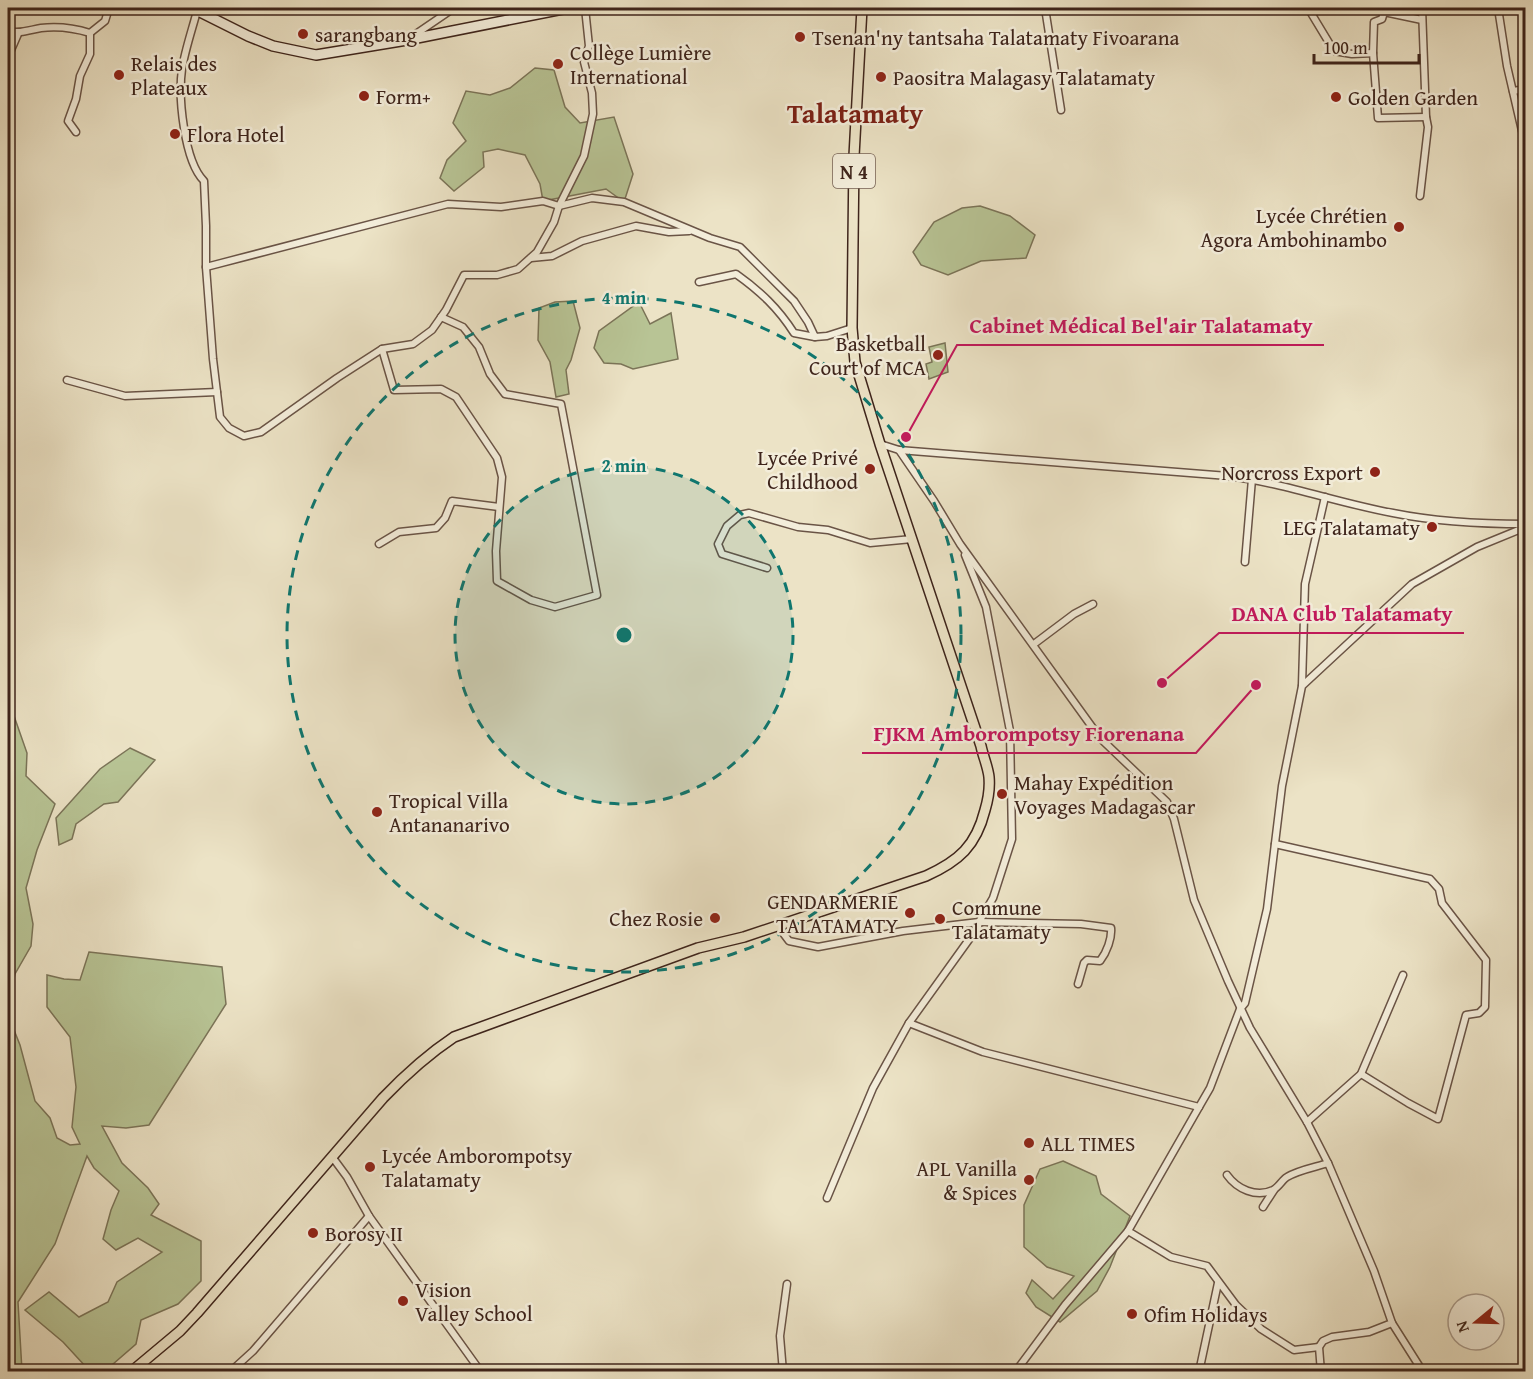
<svg xmlns="http://www.w3.org/2000/svg" width="1533" height="1379" font-family="'Gentium Book Plus',serif">
	<style>
		.green { fill: #b8c495; stroke: #7b7458; stroke-width: 1.5 }
		.lines { fill: none; stroke-linecap: round; stroke-linejoin: round }
		.minor-casing { stroke: #6a5446; stroke-width: 9 }
		.secondary-casing { stroke: #3e241b; stroke-width: 12 }
		.primary-casing { stroke: #3e241b; stroke-width: 12 }
		.minor { stroke: #f3edda; stroke-width: 6 }
		.secondary { stroke: #f3edda; stroke-width: 9 }
		.primary { stroke: #ece3c6; stroke-width: 9 }
		.ring { fill: none; stroke: #0f766e; stroke-width: 3; stroke-dasharray: 10 8 }
		.poi-dot { fill: #8f2418; stroke: #f3edda; stroke-width: 2 }
		.labels { text-anchor: middle; dominant-baseline: central; stroke-width: 5; stroke-linejoin: round; paint-order: stroke }
		.shield { fill: #f3edda; stroke: #746054; stroke-width: 1.5 }
		.shield-label { font-size: 20px; font-weight: bold; fill: #3e241b }
		.poi-label { font-size: 21px; fill: #3e241b; stroke: #f3edda; text-anchor: start }
		.district-label { font-size: 27px; font-weight: bold; fill: #7a1f14; stroke: #f3edda }
		.centre { fill: #0f766e; stroke: #f3edda; stroke-width: 3 }
		.ring-label { font-size: 18px; text-anchor: middle; font-weight: bold; fill: #0f766e; stroke: #f3edda; stroke-width: 5; stroke-linejoin: round; paint-order: stroke }
		.leader { fill: none; stroke: #c2185b; stroke-width: 2 }
		.callout-dot { fill: #c2185b; stroke: #f3edda; stroke-width: 2 }
		.callout-label { font-size: 22px; text-anchor: middle; font-weight: bold; fill: #c2185b; stroke: #f3edda; stroke-width: 5; stroke-linejoin: round; paint-order: stroke }
	</style>
	<rect width="100%" height="100%" fill="#ece3c6"/>
	<filter id="stains"><feTurbulence type="fractalNoise" baseFrequency=".00333" numOctaves="4"/><feColorMatrix values="0 0 0 0 .2 0 0 0 0 .09 0 0 0 0 .02 0 0 0 .5 -.17"/></filter>
	<radialGradient id="worn" r=".72"><stop offset=".6" stop-color="#630" stop-opacity="0"/><stop offset="1" stop-color="#630" stop-opacity=".3"/></radialGradient>
	<g class="green">
		<path d="M 535,68 L 554,70 L 565,107 L 580,123 L 614,117 L 633,174 L 624,202 L 606,189 L 543,201 L 540,184 L 525,155 L 498,149 L 483,152 L 484,167 L 454,191 L 440,178 L 447,160 L 466,141 L 453,123 L 466,91 L 490,95 L 510,88 Z"/>
		<path d="M 980,206 L 1010,216 L 1035,235 L 1026,258 L 981,261 L 948,275 L 921,265 L 913,252 L 934,222 L 962,208 Z"/>
		<path d="M 573,301 L 580,328 L 571,360 L 566,370 L 569,394 L 556,397 L 550,362 L 538,340 L 539,308 L 555,302 Z"/>
		<path d="M 639,302 L 650,324 L 671,313 L 678,359 L 633,369 L 621,364 L 604,363 L 594,348 L 599,331 Z"/>
		<path d="M 945,343 L 948,372 L 929,379 L 926,364 L 932,362 L 929,347 Z"/>
		<path d="M 8,684 L 10,685 L 13,713 L 27,753 L 26,776 L 55,804 L 37,850 L 26,888 L 33,924 L 31,946 L 15,974 L 8,1003 Z"/>
		<path d="M 130,748 L 155,760 L 118,802 L 104,804 L 76,824 L 72,839 L 59,845 L 56,818 L 100,769 Z"/>
		<path d="M 89,952 L 222,967 L 226,1004 L 149,1125 L 126,1128 L 102,1126 L 122,1163 L 148,1188 L 159,1204 L 151,1215 L 201,1241 L 201,1281 L 178,1304 L 141,1320 L 136,1344 L 105,1371 L 87,1368 L 63,1342 L 25,1310 L 49,1292 L 79,1317 L 108,1302 L 117,1282 L 162,1252 L 138,1238 L 116,1250 L 103,1239 L 111,1210 L 119,1191 L 94,1168 L 87,1156 L 55,1244 L 18,1302 L 22,1371 L 8,1371 L 8,1015 L 20,1045 L 35,1101 L 50,1118 L 57,1138 L 70,1145 L 80,1144 L 72,1127 L 76,1087 L 70,1037 L 47,1007 L 47,975 L 64,979 L 80,980 Z"/>
		<path d="M 1063,1161 L 1096,1176 L 1101,1194 L 1130,1216 L 1110,1267 L 1097,1291 L 1060,1322 L 1036,1307 L 1026,1293 L 1032,1280 L 1053,1299 L 1074,1276 L 1047,1267 L 1024,1247 L 1024,1205 L 1040,1169 Z"/>
	</g>
	<g class="lines">
		<defs>
			<g id="minor">
				<path d="M 1045,8 L 1061,110"/>
				<path d="M 1308,8 L 1334,51 L 1352,54 L 1373,53"/>
				<path d="M 1498,8 L 1507,66 L 1526,148"/>
				<path d="M 197,11 C 192,30 185,50 182,69 C 178,97 184,161 204,181 L 206,226 L 206,267 L 213,359 L 220,417 L 229,428 L 244,436 L 261,432 L 337,378 L 382,349 L 413,344 L 432,330 L 446,310 L 464,275 L 497,275 L 518,269 L 537,252 L 554,222 L 559,206 L 584,156 L 593,114 L 592,93 L 584,62 L 589,46 L 585,8"/>
				<path d="M 1422,20 L 1384,12 L 1382,19 L 1374,22 L 1373,53 L 1378,118 L 1426,117"/>
				<path d="M 8,31 C 20,34 29,30 41,28 C 58,26 74,28 90,33 L 105,21 L 109,8"/>
				<path d="M 410,38 L 454,8"/>
				<path d="M 8,57 L 18,34"/>
				<path d="M 1513,91 L 1526,89"/>
				<path d="M 76,132 L 68,121 L 76,99 L 80,76 L 90,54 L 90,33"/>
				<path d="M 1420,196 L 1428,127 L 1426,117 L 1422,8"/>
				<path d="M 531,258 L 552,256 L 582,241 L 636,226 L 669,232 L 689,231"/>
				<path d="M 206,267 L 448,204 L 501,207 L 543,201 L 559,206 L 592,198 L 624,202 L 710,238 L 740,247 L 794,301 L 808,322 L 815,337 L 827,336 L 852,328"/>
				<path d="M 699,282 L 736,274 C 760,291 778,308 794,333 L 815,337"/>
				<path d="M 382,349 L 394,390 L 441,389 L 456,397 L 497,458 L 502,477 L 496,551 L 497,581 L 531,600 L 555,607 L 597,595 L 561,404 L 505,394 L 490,374 L 479,347 L 463,327 L 441,317"/>
				<path d="M 67,380 L 125,396 L 217,392"/>
				<path d="M 880,444 L 899,450 L 934,501 L 960,544 L 1100,738 L 1167,802 L 1174,819 L 1194,900 L 1228,981 L 1250,1028 L 1307,1122 L 1328,1163 L 1374,1271 L 1392,1323 L 1369,1332 L 1332,1337 L 1323,1341 L 1319,1347 L 1321,1372"/>
				<path d="M 899,450 L 1228,476 C 1284,483 1338,503 1393,513 C 1437,522 1481,524 1526,524"/>
				<path d="M 379,544 L 399,532 L 436,528 L 445,518 L 452,501 L 499,507"/>
				<path d="M 965,555 L 986,607 L 1010,731 L 1012,839 L 993,898 L 979,922"/>
				<path d="M 1245,562 L 1252,479"/>
				<path d="M 767,568 L 722,554 L 718,544 L 727,526 L 740,515 L 749,513 L 798,527 L 828,530 L 870,543 L 912,539"/>
				<path d="M 1034,644 L 1074,614 L 1093,604"/>
				<path d="M 1302,685 L 1305,584 L 1325,497"/>
				<path d="M 1275,844 L 1430,879 L 1439,889 L 1442,903 L 1486,960 L 1485,1007 L 1479,1013 L 1466,1015 L 1438,1119 L 1408,1103 L 1361,1074"/>
				<path d="M 979,922 L 1081,924 L 1111,928 C 1112,938 1107,952 1100,961 L 1087,960 L 1084,963 L 1078,984"/>
				<path d="M 777,925 L 789,941 L 818,947 L 903,931 L 979,922 L 978,927 L 909,1023 L 983,1052 L 1199,1107 L 1210,1088 L 1240,1009 L 1245,1003 L 1267,909 L 1282,786 L 1302,686 L 1412,584 L 1477,547 L 1526,527"/>
				<path d="M 1199,1107 L 1128,1231 L 1171,1257 L 1207,1266 L 1236,1305 L 1261,1329 L 1294,1350 L 1319,1347"/>
				<path d="M 1307,1122 L 1361,1074 L 1403,975"/>
				<path d="M 333,1158 L 347,1177 L 369,1216 L 481,1372"/>
				<path d="M 1227,1175 C 1237,1189 1256,1198 1273,1190 C 1279,1187 1282,1180 1287,1177 C 1298,1170 1316,1167 1328,1163"/>
				<path d="M 827,1198 L 873,1088 L 909,1023"/>
				<path d="M 1263,1207 L 1274,1190"/>
				<path d="M 1392,1323 L 1423,1372"/>
				<path d="M 1016,1371 L 1065,1305 L 1128,1231"/>
				<path d="M 230,1372 L 253,1351 L 369,1216"/>
				<path d="M 783,1372 L 780,1336 L 787,1284"/>
				<path d="M 1199,1372 L 1218,1283"/>
			</g>
			<path id="secondary" d="M 192,8 L 248,36 L 273,46 L 316,55 L 407,40 L 568,8"/>
			<path id="primary" d="M 131,1372 L 180,1331 L 197,1313 L 383,1098 C 405,1075 427,1055 454,1037 L 698,948 L 744,937 L 926,876 C 959,861 976,846 985,810 C 988,800 990,788 989,777 C 988,767 983,756 981,746 L 880,444 L 855,362 L 852,328 L 854,156 L 862,8"/>
		</defs>
		<use href="#minor" class="minor-casing"/>
		<use href="#secondary" class="secondary-casing"/>
		<use href="#primary" class="primary-casing"/>
		<use href="#minor" class="minor"/>
		<use href="#secondary" class="secondary"/>
		<use href="#primary" class="primary"/>
	</g>
	<circle cx="624" cy="635" r="169" fill="#0f766e" fill-opacity=".12"/>
	<g class="ring">
		<circle cx="624" cy="635" r="169"/>
		<circle cx="624" cy="635" r="337"/>
	</g>
	<g class="poi-dot">
		<circle cx="303" cy="34" r="6"/>
		<circle cx="800" cy="37" r="6"/>
		<circle cx="558" cy="64" r="6"/>
		<circle cx="119" cy="75" r="6"/>
		<circle cx="881" cy="77" r="6"/>
		<circle cx="364" cy="96" r="6"/>
		<circle cx="1336" cy="97" r="6"/>
		<circle cx="175" cy="134" r="6"/>
		<circle cx="1399" cy="227" r="6"/>
		<circle cx="938" cy="355" r="6"/>
		<circle cx="870" cy="469" r="6"/>
		<circle cx="1375" cy="472" r="6"/>
		<circle cx="1432" cy="527" r="6"/>
		<circle cx="1002" cy="794" r="6"/>
		<circle cx="377" cy="812" r="6"/>
		<circle cx="910" cy="913" r="6"/>
		<circle cx="715" cy="918" r="6"/>
		<circle cx="940" cy="919" r="6"/>
		<circle cx="1029" cy="1143" r="6"/>
		<circle cx="370" cy="1167" r="6"/>
		<circle cx="1029" cy="1180" r="6"/>
		<circle cx="313" cy="1233" r="6"/>
		<circle cx="403" cy="1301" r="6"/>
		<circle cx="1132" cy="1314" r="6"/>
	</g>
	<g class="labels">
		<rect class="shield" x="833" y="154" width="42" height="34" rx="4.5"/>
		<g class="shield-label">
			<text x="854" y="171">N 4</text>
		</g>
		<g class="poi-label">
			<text x="315" y="34">sarangbang</text>
			<text x="812" y="37">Tsenan'ny tantsaha Talatamaty Fivoarana</text>
			<text x="570" y="52">Collège Lumière<tspan x="570" dy="24">International</tspan></text>
			<text x="131" y="63">Relais des<tspan x="131" dy="24">Plateaux</tspan></text>
			<text x="893" y="77">Paositra Malagasy Talatamaty</text>
			<text x="376" y="96">Form+</text>
			<text x="1348" y="97">Golden Garden</text>
			<text x="187" y="134">Flora Hotel</text>
			<text x="1387" y="215" text-anchor="end">Lycée Chrétien<tspan x="1387" dy="24">Agora Ambohinambo</tspan></text>
			<text x="926" y="343" text-anchor="end">Basketball<tspan x="926" dy="24">Court of MCA</tspan></text>
			<text x="858" y="457" text-anchor="end">Lycée Privé<tspan x="858" dy="24">Childhood</tspan></text>
			<text x="1363" y="472" text-anchor="end">Norcross Export</text>
			<text x="1420" y="527" text-anchor="end">LEG Talatamaty</text>
			<text x="1014" y="782">Mahay Expédition<tspan x="1014" dy="24">Voyages Madagascar</tspan></text>
			<text x="389" y="800">Tropical Villa<tspan x="389" dy="24">Antananarivo</tspan></text>
			<text x="898" y="901" text-anchor="end">GENDARMERIE<tspan x="898" dy="24">TALATAMATY</tspan></text>
			<text x="952" y="907">Commune<tspan x="952" dy="24">Talatamaty</tspan></text>
			<text x="703" y="918" text-anchor="end">Chez Rosie</text>
			<text x="1041" y="1143">ALL TIMES</text>
			<text x="382" y="1155">Lycée Amborompotsy<tspan x="382" dy="24">Talatamaty</tspan></text>
			<text x="1017" y="1168" text-anchor="end">APL Vanilla<tspan x="1017" dy="24">&amp; Spices</tspan></text>
			<text x="325" y="1233">Borosy II</text>
			<text x="415" y="1289">Vision<tspan x="415" dy="24">Valley School</tspan></text>
			<text x="1144" y="1314">Ofim Holidays</text>
		</g>
		<g class="district-label">
			<text x="855" y="113">Talatamaty</text>
		</g>
	</g>
	<circle cx="624" cy="635" r="9" class="centre"/>
	<g class="ring-label">
		<text x="624" y="304">4 min</text>
		<text x="624" y="472">2 min</text>
	</g>
	<path class="leader" d="M906 437L957 345H1324M1162 683L1219 633H1464M1256 685L1196 753H862"/>
	<g class="callout-dot">
		<circle cx="906" cy="437" r="6"/>
		<circle cx="1162" cy="683" r="6"/>
		<circle cx="1256" cy="685" r="6"/>
	</g>
	<g class="callout-label">
		<text x="1141" y="333">Cabinet Médical Bel'air Talatamaty</text>
		<text x="1342" y="621">DANA Club Talatamaty</text>
		<text x="1029" y="741">FJKM Amborompotsy Fiorenana</text>
	</g>
	<rect width="1533" height="1379" fill="none" stroke="#ece3c6" stroke-width="30"/>
	<rect x="9" y="9" width="1515" height="1361" fill="none" stroke="#3e241b" stroke-width="3"/>
	<rect x="15" y="15" width="1503" height="1349" fill="none" stroke="#3e241b" stroke-width="1.5"/>
	<g transform="translate(1476 1322) rotate(251)"><circle r="28" fill="#f3edda" stroke="#ab9d8e" stroke-width="1.5"/>
	<path d="M0-4.5L10 22L0 15L-10 22Z" fill="#8f2418"/>
	<text y="-9" font-size="16" font-weight="bold" text-anchor="middle" fill="#3e241b">N</text>
	</g>
	<path d="M1314 54v9h105v-9" fill="none" stroke="#3e241b" stroke-width="3"/>
	<text x="1323" y="54" font-size="18" fill="#3e241b" stroke="#f3edda" stroke-width="4.5" paint-order="stroke">100 m</text>
	<rect width="100%" height="100%" filter="url(#stains)"/>
	<rect width="100%" height="100%" fill="url(#worn)"/>
</svg>
